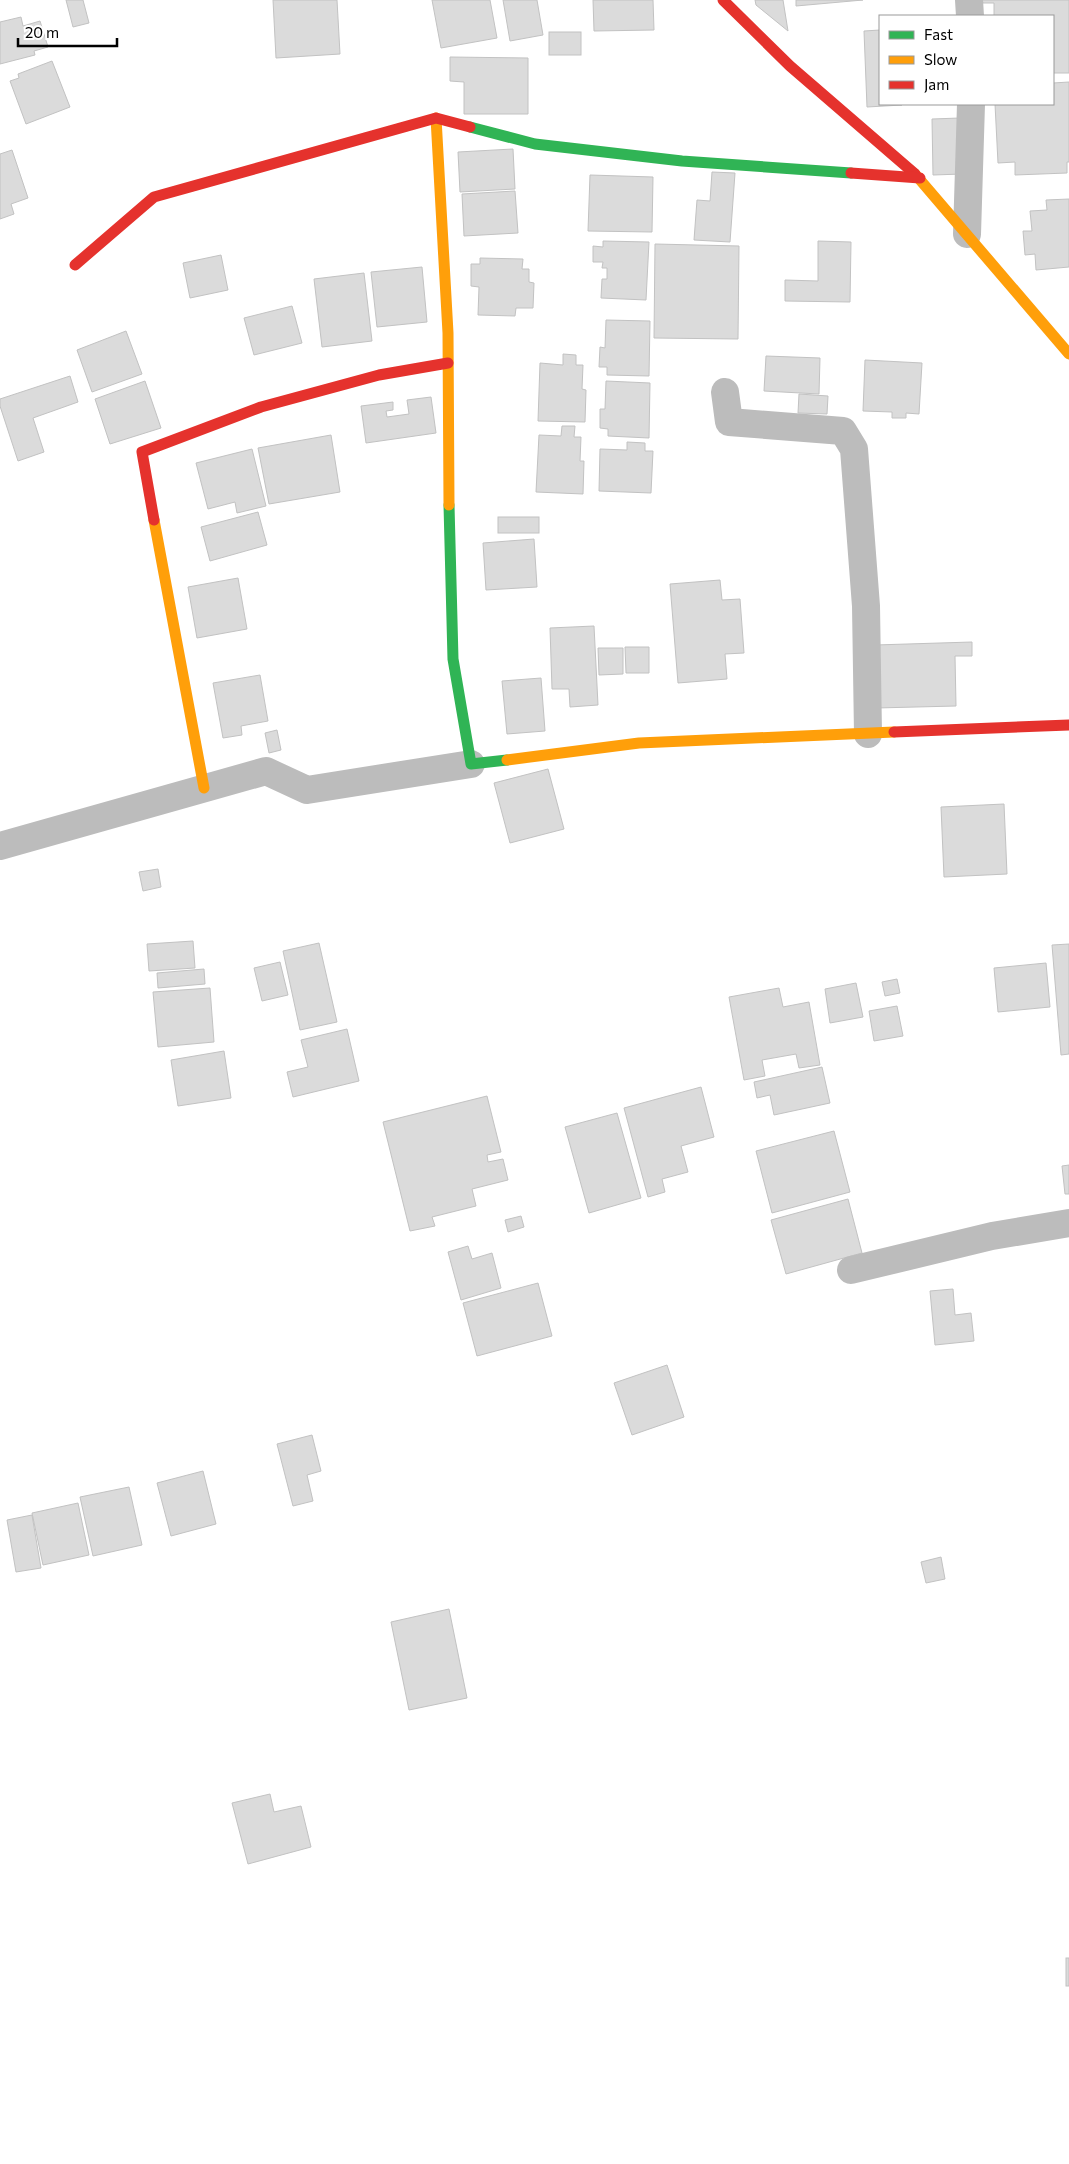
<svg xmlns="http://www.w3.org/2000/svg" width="1069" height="2164" font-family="Commissioner,sans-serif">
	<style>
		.building { fill: #dbdbdb; stroke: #c2c2c2 }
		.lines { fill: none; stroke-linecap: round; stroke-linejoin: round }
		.street { stroke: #bcbcbc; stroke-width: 28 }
		.fast { stroke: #30b455; stroke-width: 11 }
		.slow { stroke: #ff9f0a; stroke-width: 11 }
		.jam { stroke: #e5322d; stroke-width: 11 }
	</style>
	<rect width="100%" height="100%" fill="#fff"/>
	<g class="building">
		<path d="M 66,0 L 83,0 L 89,23 L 73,27 Z"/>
		<path d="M 273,0 L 337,0 L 340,54 L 276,58 Z"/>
		<path d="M 432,0 L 490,0 L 497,38 L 441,48 Z"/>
		<path d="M 503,0 L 537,0 L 543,35 L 510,41 Z"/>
		<path d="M 593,0 L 653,0 L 654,30 L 594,31 Z"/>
		<path d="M 755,0 L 783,0 L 788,31 L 756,5 Z"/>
		<path d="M 796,0 L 863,0 L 796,6 Z"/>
		<path d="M 982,0 L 1069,0 L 1069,73 L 1053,73 L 1053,16 L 994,16 L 994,3 L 983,3 Z"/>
		<path d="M 21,17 L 23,26 L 40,21 L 48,47 L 34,51 L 35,55 L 0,64 L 0,22 Z"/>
		<path d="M 880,30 L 880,104 L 902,105 L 867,107 L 864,31 Z"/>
		<rect x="549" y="32" width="32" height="23"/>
		<path d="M 450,57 L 528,58 L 528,114 L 464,114 L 464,82 L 450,81 Z"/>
		<path d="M 52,61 L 70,107 L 26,124 L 10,81 L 19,78 L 18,74 Z"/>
		<path d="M 1069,82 L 1069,162 L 1067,162 L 1067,173 L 1015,175 L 1015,162 L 998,163 L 995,104 L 1053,104 L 1053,83 Z"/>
		<path d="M 960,118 L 962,174 L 933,175 L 932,119 Z"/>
		<path d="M 513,149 L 515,189 L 460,192 L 458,152 Z"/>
		<path d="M 12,150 L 28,198 L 11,204 L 14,214 L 0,219 L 0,154 Z"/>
		<path d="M 712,172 L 735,173 L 730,242 L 694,240 L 697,200 L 710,201 Z"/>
		<path d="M 590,175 L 653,177 L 652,232 L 588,231 Z"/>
		<path d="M 515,191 L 518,233 L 464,236 L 462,194 Z"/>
		<path d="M 1069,199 L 1069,267 L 1036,270 L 1035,254 L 1025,255 L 1023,231 L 1032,231 L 1030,211 L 1047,210 L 1046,200 Z"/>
		<path d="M 603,241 L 649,242 L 646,300 L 601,298 L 602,279 L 607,279 L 607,268 L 602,268 L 603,262 L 593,262 L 593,246 L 603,247 Z"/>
		<path d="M 818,241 L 851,242 L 850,302 L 785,301 L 785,280 L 818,281 Z"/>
		<path d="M 655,244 L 739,246 L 738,339 L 654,338 Z"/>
		<path d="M 221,255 L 228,290 L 190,298 L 183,263 Z"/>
		<path d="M 480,258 L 523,259 L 522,269 L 529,269 L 529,282 L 534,283 L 533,308 L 516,308 L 515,316 L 478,315 L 479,287 L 471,286 L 471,264 L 480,264 Z"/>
		<path d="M 422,267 L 427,322 L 377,327 L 371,272 Z"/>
		<path d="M 364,273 L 372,341 L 322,347 L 314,279 Z"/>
		<path d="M 292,306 L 302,343 L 254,355 L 244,318 Z"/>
		<path d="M 606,320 L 650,321 L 649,376 L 607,375 L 607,367 L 599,367 L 600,347 L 605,348 Z"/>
		<path d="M 126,331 L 142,374 L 92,392 L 77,350 Z"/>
		<path d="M 563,354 L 576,355 L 576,365 L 583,365 L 582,389 L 586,390 L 585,422 L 538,421 L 540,363 L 563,365 Z"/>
		<path d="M 766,356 L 820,358 L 819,394 L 764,391 Z"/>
		<path d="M 865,360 L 922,363 L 919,414 L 906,413 L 906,418 L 892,418 L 892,412 L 863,411 Z"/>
		<path d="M 70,376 L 78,402 L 33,418 L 44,452 L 18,461 L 0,406 L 0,399 Z"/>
		<path d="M 145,381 L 161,428 L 110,444 L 95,399 Z"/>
		<path d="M 606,381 L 650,383 L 649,438 L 608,436 L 608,429 L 600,428 L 600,409 L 605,409 Z"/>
		<path d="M 799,394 L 828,396 L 827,414 L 798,413 Z"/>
		<path d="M 431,397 L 436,433 L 366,443 L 361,406 L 393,402 L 393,410 L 386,411 L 387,417 L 409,414 L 407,400 Z"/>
		<path d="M 562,426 L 575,426 L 574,437 L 581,437 L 580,461 L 584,461 L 583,494 L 536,492 L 539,435 L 561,436 Z"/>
		<path d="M 331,435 L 340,492 L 269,504 L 258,448 Z"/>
		<path d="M 627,442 L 645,443 L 645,451 L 653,451 L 651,493 L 599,491 L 600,449 L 627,450 Z"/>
		<path d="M 252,449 L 266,506 L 237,513 L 235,502 L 208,509 L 196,463 Z"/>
		<path d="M 258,512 L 267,545 L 210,561 L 201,527 Z"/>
		<rect x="498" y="517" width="41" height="16"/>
		<path d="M 534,539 L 537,587 L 486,590 L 483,543 Z"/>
		<path d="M 238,578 L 247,629 L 197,638 L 188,587 Z"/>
		<path d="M 720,580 L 722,600 L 740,599 L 744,653 L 725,654 L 727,679 L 678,683 L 670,584 Z"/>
		<path d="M 594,626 L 598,705 L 570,707 L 569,689 L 552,689 L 550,628 Z"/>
		<path d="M 972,642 L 972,656 L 955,656 L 956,706 L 876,708 L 875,645 Z"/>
		<path d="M 625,647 L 649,647 L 649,673 L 626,673 Z"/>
		<path d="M 598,648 L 623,648 L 623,674 L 599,675 Z"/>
		<path d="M 260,675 L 268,721 L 241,726 L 242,735 L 223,738 L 213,683 Z"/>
		<path d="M 541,678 L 545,731 L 507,734 L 502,681 Z"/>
		<path d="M 277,730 L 281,750 L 269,753 L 265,733 Z"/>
		<path d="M 548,769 L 564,829 L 510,843 L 494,783 Z"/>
		<path d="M 1004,804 L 1007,874 L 944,877 L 941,807 Z"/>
		<path d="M 158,869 L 161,887 L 143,891 L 139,872 Z"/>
		<path d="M 193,941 L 195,968 L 149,971 L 147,944 Z"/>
		<path d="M 319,943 L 337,1022 L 300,1030 L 283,951 Z"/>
		<path d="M 1069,944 L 1069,1054 L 1061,1055 L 1052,945 Z"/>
		<path d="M 280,962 L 288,995 L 262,1001 L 254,968 Z"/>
		<path d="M 1046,963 L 1050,1007 L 998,1012 L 994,968 Z"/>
		<path d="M 204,969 L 205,984 L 158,988 L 157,973 Z"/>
		<path d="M 897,979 L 900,993 L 885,996 L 882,982 Z"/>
		<path d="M 856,983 L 863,1017 L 830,1023 L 825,989 Z"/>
		<path d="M 210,988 L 214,1042 L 158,1047 L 153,992 Z"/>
		<path d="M 779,988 L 783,1007 L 809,1002 L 820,1065 L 799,1068 L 796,1054 L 762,1060 L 765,1076 L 744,1080 L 729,997 Z"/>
		<path d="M 897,1006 L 903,1036 L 874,1041 L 869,1011 Z"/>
		<path d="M 347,1029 L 359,1081 L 293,1097 L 287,1072 L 308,1067 L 301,1040 Z"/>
		<path d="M 224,1051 L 231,1098 L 178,1106 L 171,1060 Z"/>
		<path d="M 822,1067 L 830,1103 L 774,1115 L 770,1095 L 757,1098 L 754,1082 Z"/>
		<path d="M 701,1087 L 714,1137 L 681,1146 L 688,1172 L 662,1179 L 665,1192 L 648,1197 L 624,1108 Z"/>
		<path d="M 487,1096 L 501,1152 L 487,1155 L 488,1162 L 503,1159 L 508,1180 L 472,1189 L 476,1206 L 432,1217 L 435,1226 L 410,1231 L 383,1122 Z"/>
		<path d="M 617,1113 L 641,1198 L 589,1213 L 565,1127 Z"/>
		<path d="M 834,1131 L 850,1192 L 772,1213 L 756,1151 Z"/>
		<path d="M 1069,1165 L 1069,1194 L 1065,1194 L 1062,1166 Z"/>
		<path d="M 848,1199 L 862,1253 L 786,1274 L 771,1220 Z"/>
		<path d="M 521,1216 L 524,1227 L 508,1232 L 505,1220 Z"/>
		<path d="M 468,1246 L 472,1259 L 492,1253 L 501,1288 L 461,1300 L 448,1252 Z"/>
		<path d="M 538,1283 L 552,1336 L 477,1356 L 463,1303 Z"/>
		<path d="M 953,1289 L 955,1315 L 971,1313 L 974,1341 L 935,1345 L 930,1291 Z"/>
		<path d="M 667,1365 L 684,1417 L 632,1435 L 614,1383 Z"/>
		<path d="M 312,1435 L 321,1471 L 307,1475 L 313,1501 L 293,1506 L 277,1444 Z"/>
		<path d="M 203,1471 L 216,1524 L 171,1536 L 157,1483 Z"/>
		<path d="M 129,1487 L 142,1545 L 93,1556 L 80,1497 Z"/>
		<path d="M 78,1503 L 89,1555 L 43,1565 L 32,1513 Z"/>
		<path d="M 32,1515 L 41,1568 L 16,1572 L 7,1520 Z"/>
		<path d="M 941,1557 L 945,1579 L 926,1583 L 921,1562 Z"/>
		<path d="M 449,1609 L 467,1698 L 409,1710 L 391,1622 Z"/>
		<path d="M 270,1794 L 274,1812 L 301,1806 L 311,1847 L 248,1864 L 232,1803 Z"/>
		<rect x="1066" y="1958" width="3" height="28"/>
	</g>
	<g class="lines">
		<g class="street">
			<path d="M 969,0 L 970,16"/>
			<path d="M 967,234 L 971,104"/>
			<path d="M 725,392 L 729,422 L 843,431 L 854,449 L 866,606 L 868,734"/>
			<path d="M 0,846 L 266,771 L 307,790 L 471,764"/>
			<path d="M 851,1270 L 992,1236 L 1069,1223"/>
		</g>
		<g class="fast">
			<path d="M 470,127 L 535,144 L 682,161 L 851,173"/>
			<path d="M 449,505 L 453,659 L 471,764 L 507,760"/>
		</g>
		<g class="slow">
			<path d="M 436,118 L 448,333 L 449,505"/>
			<path d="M 915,174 L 1069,354"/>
			<path d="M 154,520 L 204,788"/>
			<path d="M 507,760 L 639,743 L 894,732"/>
		</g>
		<g class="jam">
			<path d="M 723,0 L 790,66 L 915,174"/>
			<path d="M 851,173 L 920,178"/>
			<path d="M 75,265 L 154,197 L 436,118 L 470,127"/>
			<path d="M 154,520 L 142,452 L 261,407 L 379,375 L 448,363"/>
			<path d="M 894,732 L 1069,725"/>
		</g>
	</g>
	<rect x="879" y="15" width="175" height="90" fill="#ffffff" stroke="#999999"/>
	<rect x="889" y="31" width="25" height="8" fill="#30b455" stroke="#999999"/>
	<text x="924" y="40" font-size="15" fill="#000000">Fast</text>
	<rect x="889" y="56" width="25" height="8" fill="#ff9f0a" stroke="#999999"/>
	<text x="924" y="65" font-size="15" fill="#000000">Slow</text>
	<rect x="889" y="81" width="25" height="8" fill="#e5322d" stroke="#999999"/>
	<text x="924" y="90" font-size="15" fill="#000000">Jam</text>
	<path d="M18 38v8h99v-8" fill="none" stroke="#000000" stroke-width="2.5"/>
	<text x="25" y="38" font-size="15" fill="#000000" stroke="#ffffff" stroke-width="4" paint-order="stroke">20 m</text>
</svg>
